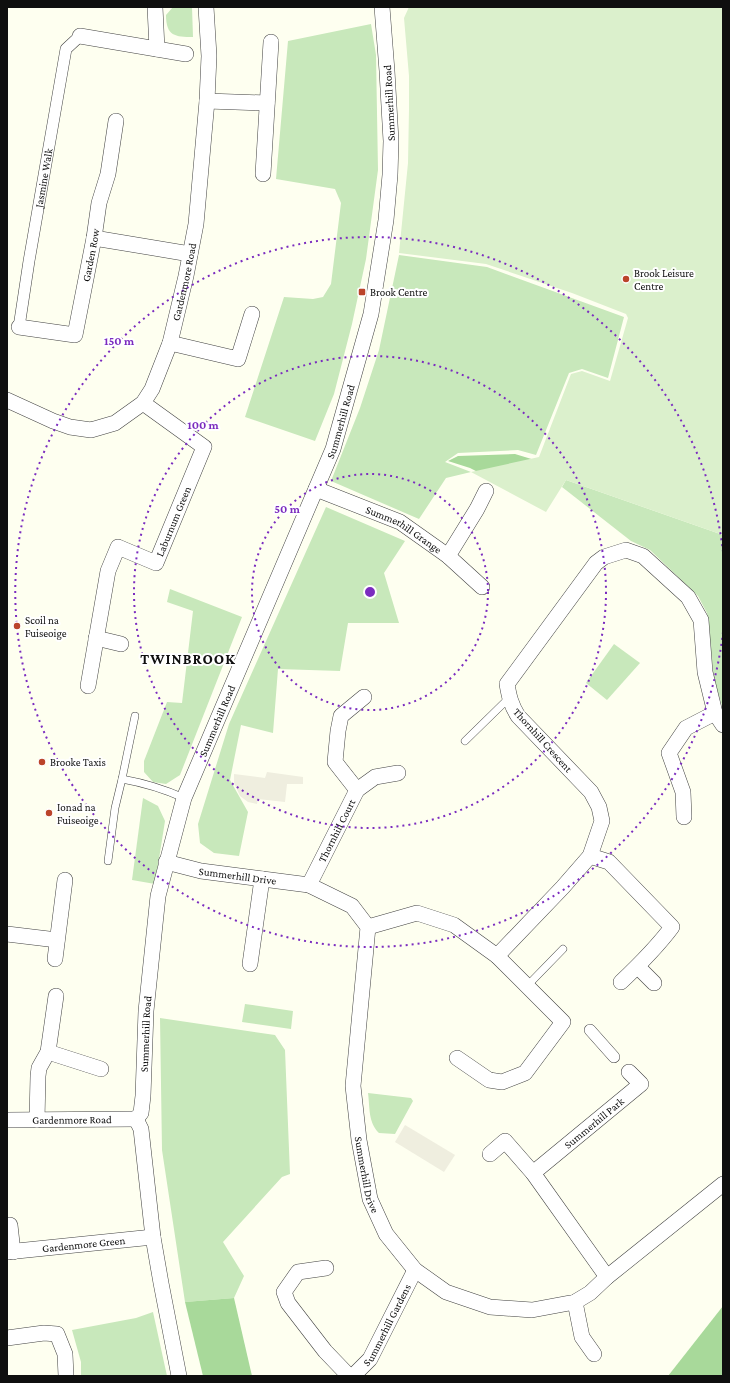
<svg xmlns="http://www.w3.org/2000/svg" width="730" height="1383" font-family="'Crimson Pro',serif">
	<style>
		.green { fill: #c8e8bb }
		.forest { fill: #a8d99a }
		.pitch { fill: #dbf0cc }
		.plaza { fill: #efeedf }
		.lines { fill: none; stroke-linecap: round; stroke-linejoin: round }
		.service-casing { stroke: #424242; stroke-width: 8 }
		.pedestrian-casing { stroke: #424242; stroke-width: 12 }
		.minor-casing { stroke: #424242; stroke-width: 16 }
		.service { stroke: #fff; stroke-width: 7 }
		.pedestrian { stroke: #fff; stroke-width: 11 }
		.minor { stroke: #fff; stroke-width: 15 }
		.ring { fill: none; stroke: #7b2cbf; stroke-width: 2; stroke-dasharray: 2 4 }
		.poi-dot { fill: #bb442a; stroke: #fff; stroke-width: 1.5 }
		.labels { text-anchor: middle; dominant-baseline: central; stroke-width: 4; stroke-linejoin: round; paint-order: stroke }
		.street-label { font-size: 11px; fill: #0f0f0f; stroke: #fff }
		.poi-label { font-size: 11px; fill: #0f0f0f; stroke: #fff; text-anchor: start }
		.district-label { font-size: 15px; font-weight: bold; letter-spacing: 1px; fill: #0f0f0f; stroke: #fff }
		.centre { fill: #7b2cbf; stroke: #fff; stroke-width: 2 }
		.ring-label { font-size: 12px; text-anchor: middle; font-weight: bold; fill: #7b2cbf; stroke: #fff; stroke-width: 4; stroke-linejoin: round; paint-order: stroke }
	</style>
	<rect width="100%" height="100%" fill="#fefff0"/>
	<g class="green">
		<path d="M 173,7 L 192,7 L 193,37 C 175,37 166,36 166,15 Z"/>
		<path d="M 371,24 L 376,55 L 378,170 L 366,259 L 352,324 L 334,394 L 315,441 L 245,417 L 284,297 L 313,299 L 323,297 L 331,284 L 341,203 L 335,189 L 276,179 L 288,41 Z"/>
		<path d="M 399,255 L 487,267 L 624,317 L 608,378 L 582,369 L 569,373 L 536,455 L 518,450 L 458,453 L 445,462 L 471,472 L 446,478 L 419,519 L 331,481 L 360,408 L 379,350 Z"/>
		<path d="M 566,480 L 723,535 L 723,709 L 714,679 L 707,613 L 698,596 L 650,550 L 631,541 L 562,487 Z"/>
		<path d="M 326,507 L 405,541 L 384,573 L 399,623 L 348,623 L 340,671 L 278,669 L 273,733 L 241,725 L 230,780 L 248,812 L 239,856 L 214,853 L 200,843 L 198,824 L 229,724 Z"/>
		<path d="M 170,589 L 242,617 L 180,775 L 166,784 L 153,782 L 144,772 L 144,761 L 167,702 L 182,703 L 193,611 L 167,602 Z"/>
		<path d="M 614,644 L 640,663 L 607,700 L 586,683 Z"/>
		<path d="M 143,798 L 158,806 L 165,821 L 155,884 L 132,880 Z"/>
		<path d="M 245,1004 L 293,1011 L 291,1029 L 242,1022 Z"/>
		<path d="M 160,1018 L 275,1035 L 285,1050 L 290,1174 L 282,1177 L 223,1242 L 244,1276 L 234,1298 L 185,1302 L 162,1150 Z"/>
		<path d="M 368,1093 L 411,1098 L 413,1101 L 395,1134 L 379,1133 C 368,1122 370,1108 368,1093 Z"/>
		<path d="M 153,1312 L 167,1376 L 81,1376 L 81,1362 L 72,1330 L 136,1318 Z"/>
	</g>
	<g class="forest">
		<path d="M 515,454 L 538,461 L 546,507 L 470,468 L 448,461 L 458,456 Z"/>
		<path d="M 234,1298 L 252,1376 L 203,1376 L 185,1302 Z"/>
		<path d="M 723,1306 L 723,1376 L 668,1376 Z"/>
	</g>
	<path class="pitch" d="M 409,7 L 723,7 L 723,535 L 566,480 L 546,512 L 471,472 L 539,457 L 571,374 L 582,371 L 610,381 L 628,318 L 626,314 L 572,293 L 486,264 L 399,253 L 408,163 L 409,109 L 409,76 L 404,18 Z"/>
	<g class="plaza">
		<path d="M 267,772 L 303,777 L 303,784 L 287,784 L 285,802 L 258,799 L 257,804 L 248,802 L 240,796 L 234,783 L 234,774 L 265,778 Z"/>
		<path d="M 405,1125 L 455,1155 L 444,1172 L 395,1142 Z"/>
	</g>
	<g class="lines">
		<defs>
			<g id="service">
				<path d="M 465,741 L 509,698"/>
				<path d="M 122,779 C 144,783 164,789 184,798"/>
				<path d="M 108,861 L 115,808 L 122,779 L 135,716"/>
				<path d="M 527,986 L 563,949"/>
			</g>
			<g id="pedestrian">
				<path id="s1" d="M 19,327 L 29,261 L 66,49 L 80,36"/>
				<path d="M 590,1030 L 614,1057"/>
			</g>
			<g id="minor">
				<path d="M 155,7 L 157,49"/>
				<path d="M 80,36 L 186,54"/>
				<path d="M 207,101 L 267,103"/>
				<path d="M 263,174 L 271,42"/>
				<path d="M 94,238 L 190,254"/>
				<path id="s2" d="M 19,327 L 75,335 L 94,238 L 99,203 L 108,174 L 116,121"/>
				<path d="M 170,343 L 238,359 L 252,314"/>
				<path id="s3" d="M 7,400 L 53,421 L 70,427 L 91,430 L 115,423 L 143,403 L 152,389 L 170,343 L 186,276 L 196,224 L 207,101 L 209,56 L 206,7"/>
				<path id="s4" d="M 316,489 L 400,522 L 448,556 L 482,587"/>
				<path d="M 448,556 L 477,509 L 486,491"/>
				<path d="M 96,638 L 121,644"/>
				<path id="s5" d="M 88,686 L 108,571 L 118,547 L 156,563 L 204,447 L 143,403"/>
				<path d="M 357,790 L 375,777 L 398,773"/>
				<path d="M 684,817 L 683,792 L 669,753 L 686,728 L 715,713"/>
				<path d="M 590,856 L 609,862 L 672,927 C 657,947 639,965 621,982"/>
				<path id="s6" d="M 166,862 L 201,871 L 309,885 L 352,906 L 368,927 L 353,1086 L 359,1140 L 370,1199 L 386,1234 L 415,1270 L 446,1292 L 490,1307 L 532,1310 L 575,1302 L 590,1293 L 607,1277 L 723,1184"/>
				<path id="s7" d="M 309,885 L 357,790 L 335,762 L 338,731 L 341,716 L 364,697"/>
				<path d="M 368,927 L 417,913 L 454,925 L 497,956 L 563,887 L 590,856 L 602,821 L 599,807 L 591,792 L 518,716 C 511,705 509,696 507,684 L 596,563 L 604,557 L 626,550 L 643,556 L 688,597 L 701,620 L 705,672 L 715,713 L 723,725"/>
				<path d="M 7,934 L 57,940"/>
				<path d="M 55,959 L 65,880"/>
				<path d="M 250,964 L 262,879"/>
				<path d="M 638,967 L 654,983"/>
				<path d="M 48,1052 L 101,1069"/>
				<path d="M 457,1058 L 489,1080 L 502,1082 L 525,1073 L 563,1022 L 497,956"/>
				<path id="s8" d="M 136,1119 L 141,1113 L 143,1096 L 146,1011 L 158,896 L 184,798 L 333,449 L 371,314 L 386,220 L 390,175 L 391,141 L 387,71 L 382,7"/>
				<path d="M 136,1119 L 141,1129 L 153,1237 L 161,1283 L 179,1376"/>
				<path id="s9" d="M 7,1120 L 136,1119"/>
				<path d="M 37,1120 L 38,1076 L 39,1068 L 48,1052 L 56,996"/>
				<path d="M 490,1154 L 505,1141 L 533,1173 L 607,1277"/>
				<path id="s10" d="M 533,1173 L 641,1084 L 629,1072"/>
				<path d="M 10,1225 L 13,1252"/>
				<path id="s11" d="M 7,1252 L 153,1237"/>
				<path d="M 326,1268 L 298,1272 L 284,1292 L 288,1303 L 325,1351 L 349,1376"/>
				<path d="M 575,1302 L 582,1337 L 594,1354"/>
				<path d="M 7,1338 L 44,1333 L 57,1334 L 65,1354 L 66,1376"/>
				<path id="s12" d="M 353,1376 L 370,1359 L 415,1270"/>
			</g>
		</defs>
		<use href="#service" class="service-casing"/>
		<use href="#pedestrian" class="pedestrian-casing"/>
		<use href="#minor" class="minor-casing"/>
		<use href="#service" class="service"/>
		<use href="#pedestrian" class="pedestrian"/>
		<use href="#minor" class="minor"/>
	</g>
	<g class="ring">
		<circle cx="370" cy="592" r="118"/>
		<circle cx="370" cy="592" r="236"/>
		<path d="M723 632A355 355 0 1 1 723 552"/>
	</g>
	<g class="poi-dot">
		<circle cx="626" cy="279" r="4"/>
		<rect x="358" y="288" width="8" height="8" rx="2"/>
		<circle cx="17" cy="626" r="4"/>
		<circle cx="42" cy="762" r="4"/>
		<circle cx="49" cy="813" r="4"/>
	</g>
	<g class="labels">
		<g class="street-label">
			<text transform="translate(389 103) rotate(-93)">Summerhill Road</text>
			<text stroke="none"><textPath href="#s1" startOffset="151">Jasmine Walk</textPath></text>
			<text stroke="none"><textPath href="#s2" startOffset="138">Garden Row</textPath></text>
			<text stroke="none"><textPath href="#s3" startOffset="278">Gardenmore Road</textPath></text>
			<text stroke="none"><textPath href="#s8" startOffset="735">Summerhill Road</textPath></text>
			<text stroke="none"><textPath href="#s5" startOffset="229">Laburnum Green</textPath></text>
			<text stroke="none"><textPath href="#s4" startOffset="97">Summerhill Grange</textPath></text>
			<text stroke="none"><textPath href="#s8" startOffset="411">Summerhill Road</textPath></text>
			<text transform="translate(543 740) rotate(48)">Thornhill Crescent</text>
			<text stroke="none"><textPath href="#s7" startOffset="61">Thornhill Court</textPath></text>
			<text stroke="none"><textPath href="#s6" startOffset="73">Summerhill Drive</textPath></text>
			<text stroke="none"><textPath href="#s8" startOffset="87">Summerhill Road</textPath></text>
			<text stroke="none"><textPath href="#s9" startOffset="65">Gardenmore Road</textPath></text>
			<text stroke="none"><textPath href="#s10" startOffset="79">Summerhill Park</textPath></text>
			<text stroke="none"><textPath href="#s6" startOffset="469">Summerhill Drive</textPath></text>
			<text stroke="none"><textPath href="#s11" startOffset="77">Gardenmore Green</textPath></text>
			<text stroke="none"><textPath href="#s12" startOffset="62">Summerhill Gardens</textPath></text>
		</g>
		<g class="poi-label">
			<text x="634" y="273">Brook Leisure<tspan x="634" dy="13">Centre</tspan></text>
			<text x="370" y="292">Brook Centre</text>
			<text x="25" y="620">Scoil na<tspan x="25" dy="13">Fuiseoige</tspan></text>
			<text x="50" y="762">Brooke Taxis</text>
			<text x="57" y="807">Ionad na<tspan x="57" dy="13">Fuiseoige</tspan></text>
		</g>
		<g class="district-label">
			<text x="188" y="659">TWINBROOK</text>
		</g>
	</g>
	<circle cx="370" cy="592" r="6" class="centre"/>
	<g class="ring-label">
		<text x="119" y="345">150 m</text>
		<text x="203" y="429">100 m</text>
		<text x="287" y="513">50 m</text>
	</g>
	<rect width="730" height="1383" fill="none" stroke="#0f0f0f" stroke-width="16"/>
</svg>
